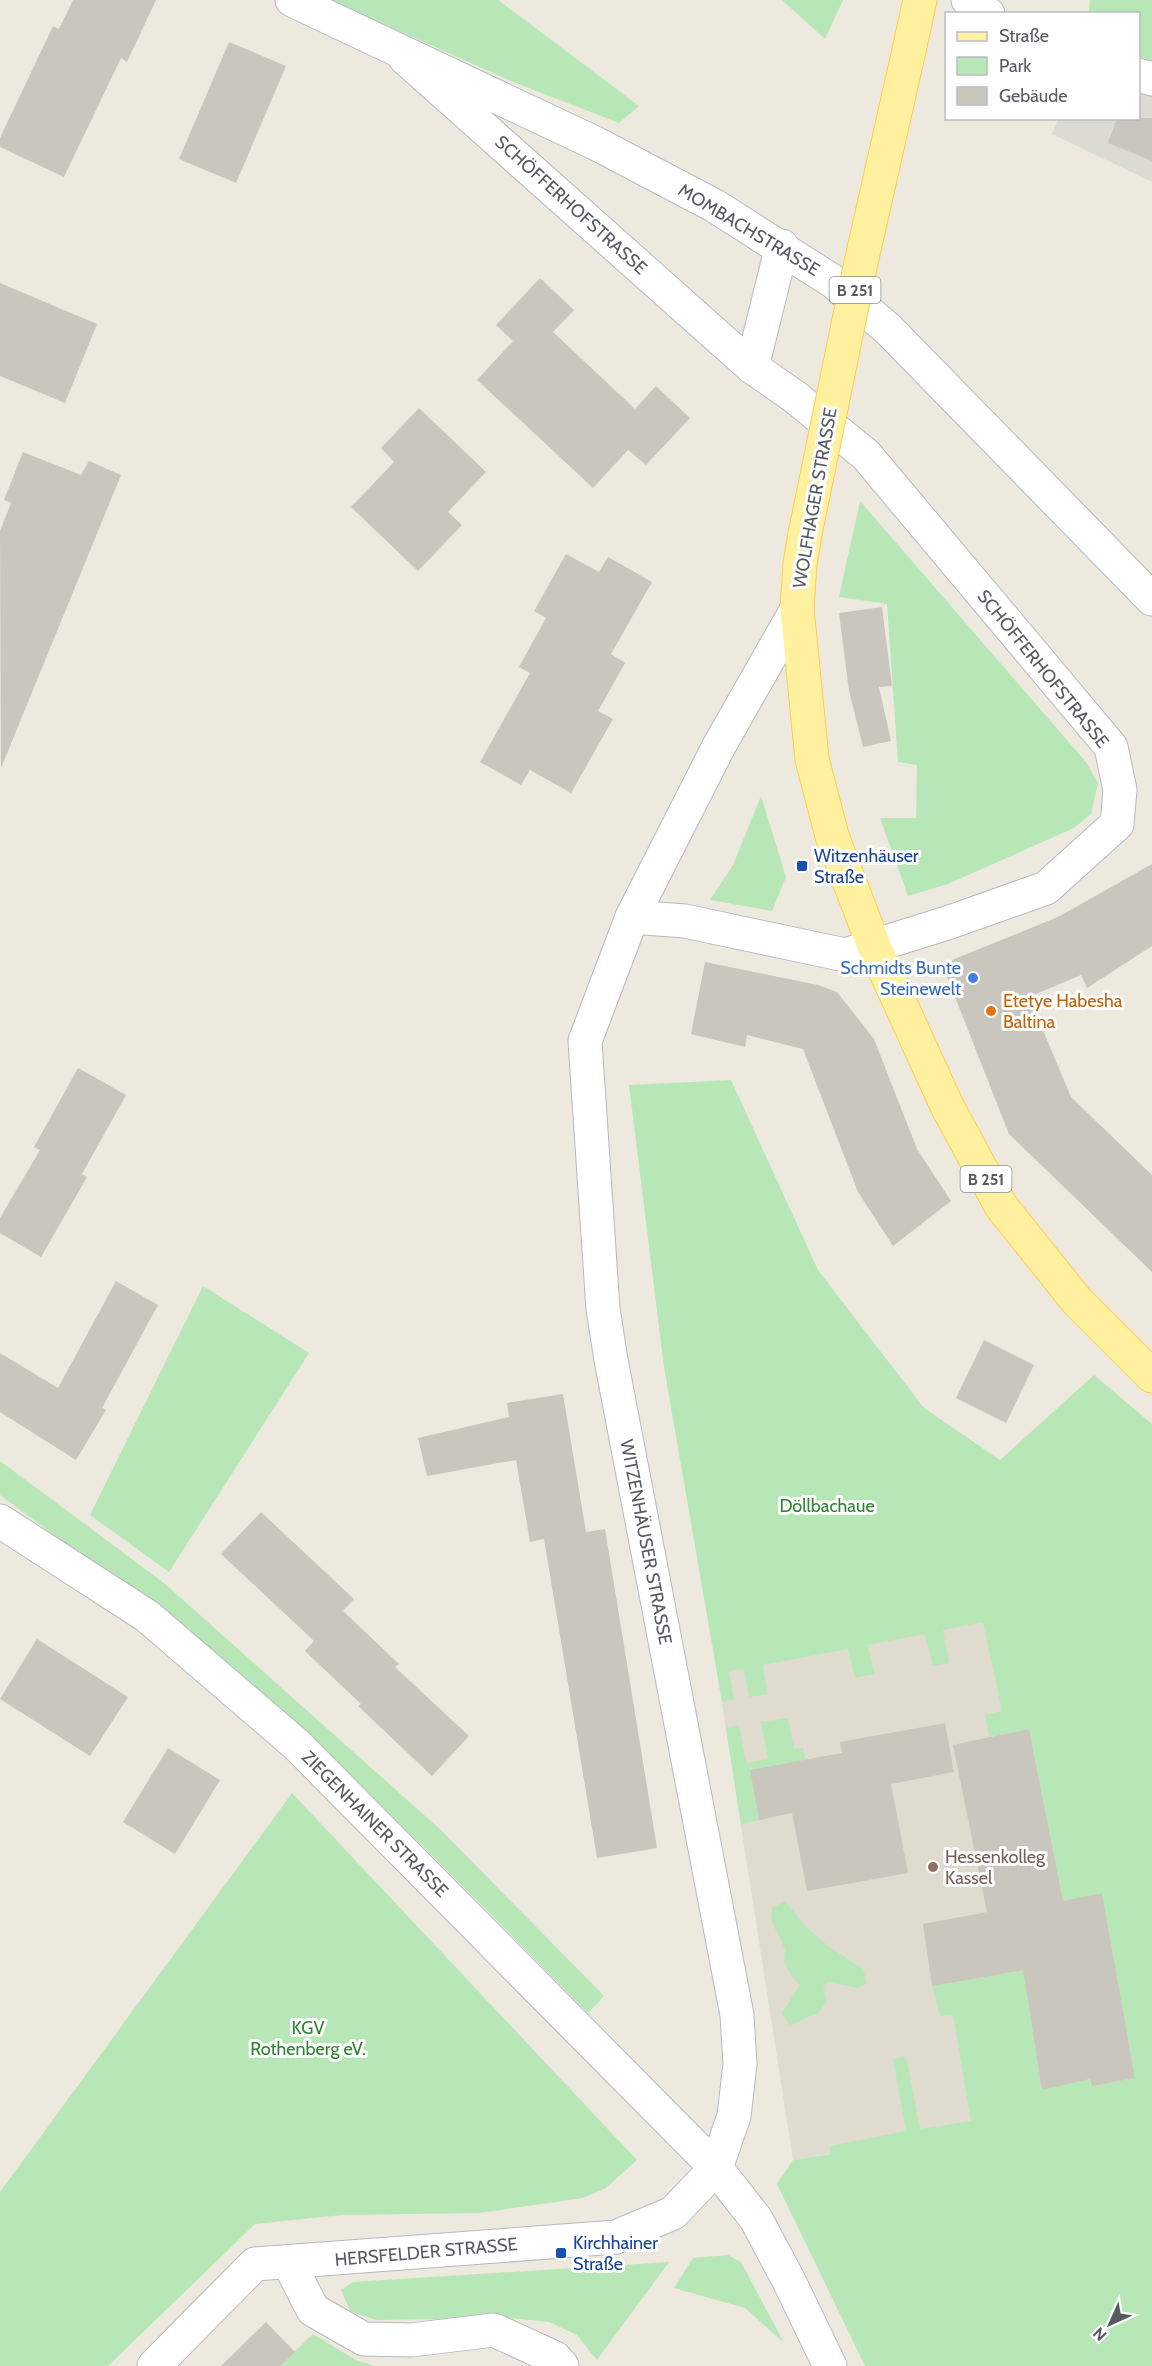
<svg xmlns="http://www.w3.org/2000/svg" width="1152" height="2366" font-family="Cabin,sans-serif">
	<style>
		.industrial { fill: #dcdbd3 }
		.education { fill: #dfdbce }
		.green { fill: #b7e7b7 }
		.building { fill: #c9c6bd }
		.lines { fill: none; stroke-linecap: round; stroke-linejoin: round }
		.minor-casing { stroke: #b6b9bf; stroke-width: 35 }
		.tertiary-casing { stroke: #b6b9bf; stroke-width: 35 }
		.primary-casing { stroke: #ffcd45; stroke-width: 35 }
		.minor { stroke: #fff; stroke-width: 33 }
		.tertiary { stroke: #fff; stroke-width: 33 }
		.primary { stroke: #fff1a0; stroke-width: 33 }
		.primary-bridge-casing { stroke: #ffcd45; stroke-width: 35; stroke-linecap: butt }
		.primary-bridge { stroke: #fff1a0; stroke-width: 33 }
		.transit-dot { fill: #1a4fb4; stroke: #fff; stroke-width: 2 }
		.shop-dot { fill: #3f7fe0; stroke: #fff; stroke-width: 2 }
		.food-dot { fill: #e8710a; stroke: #fff; stroke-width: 2 }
		.education-dot { fill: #8d6e63; stroke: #fff; stroke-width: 2 }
		.labels { text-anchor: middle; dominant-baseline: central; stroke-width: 6; stroke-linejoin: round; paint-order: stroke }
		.shield { fill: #fff; stroke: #898c90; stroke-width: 1.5 }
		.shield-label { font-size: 16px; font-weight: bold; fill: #575b61 }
		.street-label { font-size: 18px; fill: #575b61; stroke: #fff }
		.transit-label { font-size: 18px; fill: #164399; stroke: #fff; text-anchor: start }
		.shop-label { font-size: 18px; fill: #366cbe; stroke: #fff; text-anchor: end }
		.food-label { font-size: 18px; fill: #c56008; stroke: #fff; text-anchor: start }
		.park-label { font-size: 18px; fill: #2c8430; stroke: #fff }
		.education-label { font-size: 18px; fill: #785e54; stroke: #fff; text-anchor: start }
	</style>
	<rect width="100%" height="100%" fill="#ede9de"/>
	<path class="industrial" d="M 1139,56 L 1152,61 L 1152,182 L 1052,134 L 1058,119 L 1138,118 Z"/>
	<path class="education" d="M 992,1616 L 1152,1920 L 1152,2099 L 793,2160 L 716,1665 Z"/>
	<g class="green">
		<path d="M 330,0 L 498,0 L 639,106 L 619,123 L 511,81 Z"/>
		<path d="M 782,0 L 843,0 L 825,39 Z"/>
		<path d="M 1090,0 L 1152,0 L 1152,61 L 1139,56 L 1138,14 L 1089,13 Z"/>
		<path d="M 860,501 L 1086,762 L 1098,783 L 1091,814 L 1074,828 L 948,884 L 908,896 L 880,818 L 916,818 L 917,765 L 898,762 L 887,604 L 839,597 Z"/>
		<path d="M 761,796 L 786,877 L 772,911 L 710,900 L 733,865 Z"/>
		<path d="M 731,1080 L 818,1270 L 924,1408 L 1000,1460 L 1094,1375 L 1152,1424 L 1152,2366 L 865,2366 L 777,2184 L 793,2160 L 831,2154 L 830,2146 L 906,2131 L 893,2059 L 906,2056 L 920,2129 L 971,2121 L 953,2015 L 940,2016 L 932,1986 L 1023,1970 L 1042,2090 L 1090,2079 L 1093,2086 L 1135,2078 L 1102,1893 L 1063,1901 L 1029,1729 L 989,1737 L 985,1715 L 1002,1711 L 983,1622 L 943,1630 L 949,1663 L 933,1666 L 925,1634 L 868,1645 L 874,1674 L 855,1678 L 848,1649 L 763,1665 L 768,1694 L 749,1697 L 744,1669 L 729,1671 L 734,1699 L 722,1702 L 664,1367 L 629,1085 Z"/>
		<path d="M 203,1286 L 309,1353 L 169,1572 L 90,1515 Z"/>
		<path d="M 0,1461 L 164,1583 L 442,1831 L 604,1996 L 588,2013 L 425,1848 L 150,1606 L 0,1495 Z"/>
		<path d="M 788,1718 L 794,1749 L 803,1748 L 806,1760 L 750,1771 L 759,1820 L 741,1824 L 726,1727 L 739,1725 L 746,1763 L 768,1759 L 761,1722 Z"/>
		<path d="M 292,1793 L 637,2160 L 606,2188 L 583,2198 L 478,2213 L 342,2215 L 255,2224 L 108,2366 L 0,2366 L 0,2192 Z"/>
		<path d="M 785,1901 L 806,1927 L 828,1946 L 863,1969 L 867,1983 L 858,1988 L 828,1982 L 823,1986 L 827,2001 L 818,2014 C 806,2015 800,2024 789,2025 L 782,2013 L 800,1985 L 791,1975 L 784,1961 L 785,1949 L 771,1920 L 772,1908 Z"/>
		<path d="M 728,2255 L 741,2262 L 784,2343 L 745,2308 L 674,2288 L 693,2258 Z"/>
		<path d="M 669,2262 L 597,2360 L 577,2335 L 549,2322 L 509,2318 L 376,2320 L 350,2311 L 341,2290 L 353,2282 Z"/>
		<path d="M 313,2334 L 356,2360 L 374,2366 L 280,2366 Z"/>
	</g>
	<g class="building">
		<path d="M 73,0 L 156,0 L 127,62 L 121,58 L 64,177 L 0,147 L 0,138 L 53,26 L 59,29 Z"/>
		<path d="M 229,42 L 286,66 L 236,183 L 179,159 Z"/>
		<path d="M 1117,118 L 1152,118 L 1152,161 L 1108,143 Z"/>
		<path d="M 540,278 L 574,310 L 553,332 L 635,409 L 656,386 L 690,418 L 646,465 L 628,450 L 593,488 L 477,380 L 513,341 L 496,325 Z"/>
		<path d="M 0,283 L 97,324 L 65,403 L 0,376 Z"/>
		<path d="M 419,408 L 486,472 L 448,512 L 462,525 L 418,571 L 351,507 L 394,462 L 381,448 Z"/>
		<path d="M 23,452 L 81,475 L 89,461 L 121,475 L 1,768 L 0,531 L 11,503 L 4,500 Z"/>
		<path d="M 566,554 L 599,572 L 608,557 L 652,582 L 611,654 L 625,663 L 598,711 L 613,719 L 571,793 L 530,770 L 521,785 L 480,762 L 530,673 L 519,667 L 546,618 L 534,611 Z"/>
		<path d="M 882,607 L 892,686 L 879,687 L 891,741 L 863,747 L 849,691 L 839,613 Z"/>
		<path d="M 1152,864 L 1152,946 L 1087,988 L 1081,975 L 1029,997 L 1071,1097 L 1152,1175 L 1152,1272 L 1009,1134 L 942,964 L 1058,917 Z"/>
		<path d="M 705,962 L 818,985 L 837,992 L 874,1039 L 917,1149 L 951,1201 L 893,1246 L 858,1192 L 803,1049 L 747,1035 L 745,1047 L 691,1034 Z"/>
		<path d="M 78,1068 L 126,1095 L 82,1174 L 87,1177 L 41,1257 L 0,1233 L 0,1218 L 40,1150 L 34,1147 Z"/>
		<path d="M 116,1281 L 158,1305 L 102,1408 L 106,1410 L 76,1460 L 0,1412 L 0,1353 L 58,1388 Z"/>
		<path d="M 984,1340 L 1034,1365 L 1006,1423 L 956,1398 Z"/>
		<path d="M 563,1394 L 586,1532 L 605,1529 L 657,1848 L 597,1858 L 544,1539 L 530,1542 L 516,1460 L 427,1476 L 418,1438 L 509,1417 L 507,1403 Z"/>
		<path d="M 261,1512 L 354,1599 L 343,1611 L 399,1664 L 395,1667 L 469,1736 L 432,1776 L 358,1706 L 361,1704 L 305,1651 L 314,1641 L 221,1554 Z"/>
		<path d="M 37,1639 L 128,1697 L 90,1756 L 0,1699 Z"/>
		<path d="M 945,1723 L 954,1772 L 891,1784 L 908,1873 L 807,1891 L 792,1813 L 759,1820 L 750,1770 L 842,1753 L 840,1742 Z"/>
		<path d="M 1029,1729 L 1063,1901 L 1102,1893 L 1135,2078 L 1092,2086 L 1090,2079 L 1042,2090 L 1023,1970 L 932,1986 L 923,1924 L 987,1912 L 953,1745 Z"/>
		<path d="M 168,1748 L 220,1780 L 175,1854 L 123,1822 Z"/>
		<path d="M 266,2322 L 295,2352 L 280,2366 L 221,2366 Z"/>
	</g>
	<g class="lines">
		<defs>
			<g id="minor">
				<path d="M 968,0 L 988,14"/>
				<path d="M 405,58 L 752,367 L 795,397 L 866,455 L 1111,747 L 1120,790 L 1117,824 L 1046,888 L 950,922 L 845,955 L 685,921 L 632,917"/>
				<path d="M 1138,75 L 1152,79"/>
				<path d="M 752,367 L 782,246"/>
				<path d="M 0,1521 L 147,1616 L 297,1745 L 716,2168 L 756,2219 L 789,2281 L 830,2366"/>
				<path d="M 289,2263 L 313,2310 L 364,2339 L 411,2340 L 494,2330 L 555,2358 L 562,2366"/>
				<path d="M 154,2366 L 255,2264 L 616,2237 L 673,2213 L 716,2168 L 734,2116 L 740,2064 L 737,2015 L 611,1360 L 603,1309 L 585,1041 L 632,917 L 719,746 L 797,609"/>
			</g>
			<path id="tertiary" d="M 292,0 L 597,144 L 715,206 L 834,282 L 889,330 L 1152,599"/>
			<g id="primary">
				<path d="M 910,46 L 920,0"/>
				<path d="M 805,534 L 800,564 L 797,609 L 812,759 L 832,836 L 874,946 L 947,1106 L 1001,1206 L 1077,1301 L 1152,1376"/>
			</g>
		</defs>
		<use href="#minor" class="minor-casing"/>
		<use href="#tertiary" class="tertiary-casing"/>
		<use href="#primary" class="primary-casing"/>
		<use href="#minor" class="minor"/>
		<use href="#tertiary" class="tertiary"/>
		<use href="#primary" class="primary"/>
		<defs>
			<path id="primary-bridge" d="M 805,534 L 860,267 L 910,46"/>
		</defs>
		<use href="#primary-bridge" class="primary-bridge-casing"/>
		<use href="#primary-bridge" class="primary-bridge"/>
	</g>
	<g class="transit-dot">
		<rect x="796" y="860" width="12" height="12" rx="3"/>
		<rect x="555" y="2247" width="12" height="12" rx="3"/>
	</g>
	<circle class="shop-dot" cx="973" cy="978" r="6"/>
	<circle class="food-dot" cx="991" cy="1011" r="6"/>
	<circle class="education-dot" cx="933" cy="1867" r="6"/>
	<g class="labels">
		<g class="shield">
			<rect x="829.5" y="277" width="51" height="26" rx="4.5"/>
			<rect x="960.5" y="1166" width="51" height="26" rx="4.5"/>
		</g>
		<g class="shield-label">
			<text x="855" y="290">B 251</text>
			<text x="986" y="1179">B 251</text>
		</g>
		<g class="street-label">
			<text transform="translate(571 205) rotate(42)">SCHÖFFERHOFSTRASSE</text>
			<text transform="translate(749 230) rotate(31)">MOMBACHSTRASSE</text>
			<text transform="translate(815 498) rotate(-80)">WOLFHAGER STRASSE</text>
			<text transform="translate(1043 669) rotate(51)">SCHÖFFERHOFSTRASSE</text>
			<text transform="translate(646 1542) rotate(79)">WITZENHÄUSER STRASSE</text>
			<text transform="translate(375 1824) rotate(45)">ZIEGENHAINER STRASSE</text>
			<text transform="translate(426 2252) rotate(-5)">HERSFELDER STRASSE</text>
		</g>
		<g class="transit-label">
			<text x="814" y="856">Witzenhäuser<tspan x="814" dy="21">Straße</tspan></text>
			<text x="573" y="2243">Kirchhainer<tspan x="573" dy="21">Straße</tspan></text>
		</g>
		<g class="shop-label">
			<text x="961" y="968">Schmidts Bunte<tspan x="961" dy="21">Steinewelt</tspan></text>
		</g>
		<g class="food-label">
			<text x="1003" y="1001">Etetye Habesha<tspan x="1003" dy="21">Baltina</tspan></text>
		</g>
		<g class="park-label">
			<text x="827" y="1506">Döllbachaue</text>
			<text x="308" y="2028">KGV<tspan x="308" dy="21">Rothenberg eV.</tspan></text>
		</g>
		<g class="education-label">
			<text x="945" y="1857">Hessenkolleg<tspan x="945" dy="21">Kassel</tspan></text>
		</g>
	</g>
	<rect x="945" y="12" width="195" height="108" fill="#ffffff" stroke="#bcbdc0" stroke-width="1.5"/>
	<rect x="957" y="32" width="30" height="9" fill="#fff1a0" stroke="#bcbdc0" stroke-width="1.5"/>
	<text x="999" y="42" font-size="18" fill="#575b61">Straße</text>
	<rect x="957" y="57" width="30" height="18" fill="#b7e7b7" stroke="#bcbdc0" stroke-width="1.5"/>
	<text x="999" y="72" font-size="18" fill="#575b61">Park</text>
	<rect x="957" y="87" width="30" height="18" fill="#c9c6bd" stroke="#bcbdc0" stroke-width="1.5"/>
	<text x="999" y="102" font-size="18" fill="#575b61">Gebäude</text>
	<g transform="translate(1110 2324) rotate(225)" stroke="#ffffff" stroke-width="4.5" paint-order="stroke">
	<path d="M0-4.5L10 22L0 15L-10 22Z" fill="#575b61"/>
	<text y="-9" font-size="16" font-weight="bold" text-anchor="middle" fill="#575b61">N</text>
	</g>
</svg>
